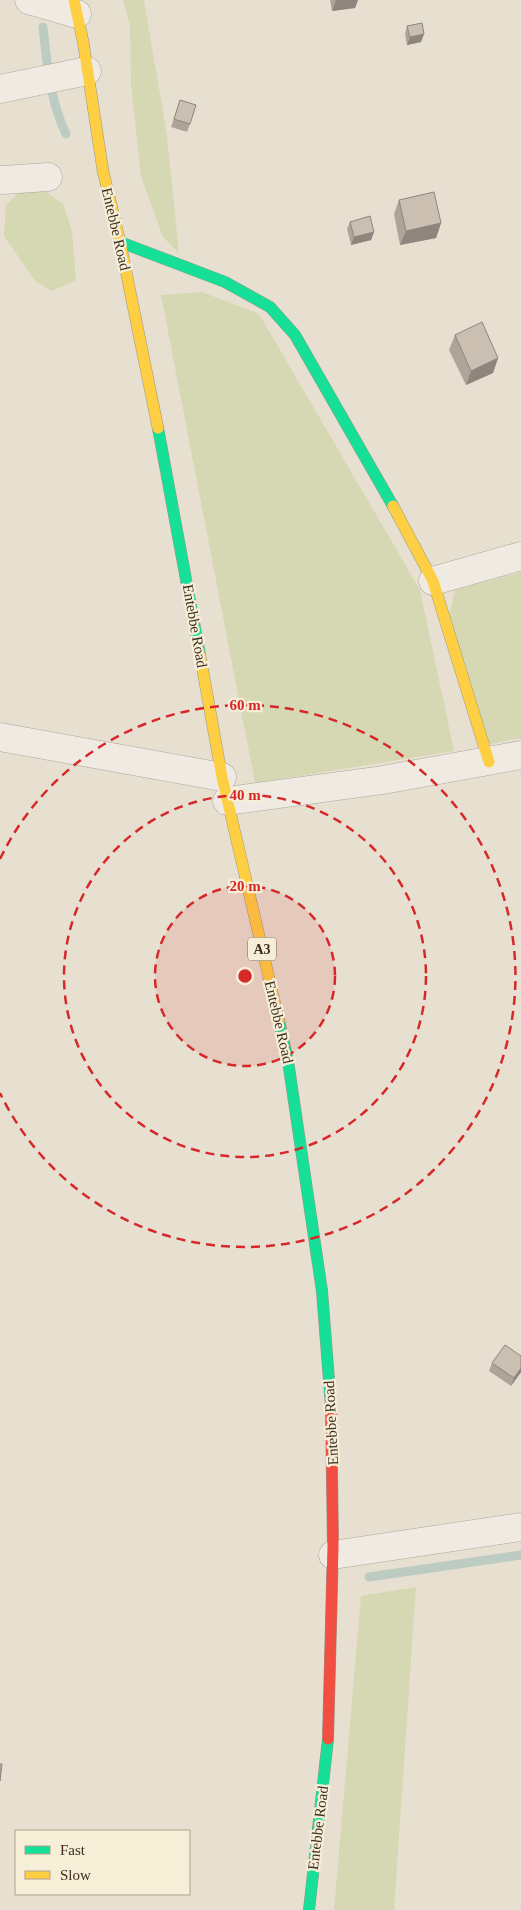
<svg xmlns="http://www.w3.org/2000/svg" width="521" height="1910" font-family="Georgia,serif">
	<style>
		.green { fill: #d6d7b3 }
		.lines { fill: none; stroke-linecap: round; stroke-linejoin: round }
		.stream { stroke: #bcccc2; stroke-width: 9 }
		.street-casing { stroke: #ada599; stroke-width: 29 }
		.fast-casing { stroke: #9c958a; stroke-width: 12 }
		.slow-casing { stroke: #9c958a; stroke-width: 12 }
		.jam-casing { stroke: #9c958a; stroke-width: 12 }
		.street { stroke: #efebe3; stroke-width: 28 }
		.fast { stroke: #16e098; stroke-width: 11 }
		.slow { stroke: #ffcf43; stroke-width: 11 }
		.jam { stroke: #f24e42; stroke-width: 11 }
		.wall { fill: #afa499 }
		.shaded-wall { fill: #8e867d }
		.building { fill: #cbbfb2; stroke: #8e867d }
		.ring { fill: none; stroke: #d62828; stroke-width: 2.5; stroke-dasharray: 9 6 }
		.labels { text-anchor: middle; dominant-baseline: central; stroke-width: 4.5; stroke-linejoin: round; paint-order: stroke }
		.shield { fill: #f7eed8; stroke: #756857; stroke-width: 1 }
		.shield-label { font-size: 14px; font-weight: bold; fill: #3d2e20 }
		.street-label { font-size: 15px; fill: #3d2e20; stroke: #f7eed8 }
		.centre { fill: #d62828; stroke: #f7eed8; stroke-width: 2.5 }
		.ring-label { font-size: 15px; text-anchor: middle; font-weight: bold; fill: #d62828; stroke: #f7eed8; stroke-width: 4.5; stroke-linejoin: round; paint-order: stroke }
	</style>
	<rect width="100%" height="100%" fill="#e7e0d1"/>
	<g class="green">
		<path d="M 123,0 L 144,0 L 167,136 L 179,253 L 163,237 L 141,176 L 131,85 L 130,26 Z"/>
		<path d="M 31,181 L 63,204 L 72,231 L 76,280 L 52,291 L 36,282 L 4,236 L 6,205 Z"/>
		<path d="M 202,292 L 259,314 L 420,590 L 454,751 L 255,783 L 161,295 Z"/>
		<path d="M 521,572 L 521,738 L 485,745 L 449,616 L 455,590 Z"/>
		<path d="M 416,1587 L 394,1910 L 334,1910 L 361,1596 Z"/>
	</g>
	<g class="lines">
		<g class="stream">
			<path d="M 43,27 C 47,63 50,101 66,134"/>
			<path d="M 369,1577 L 521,1555"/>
		</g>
		<defs>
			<g id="street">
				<path d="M 29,0 L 77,14"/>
				<path d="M 0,89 L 87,71"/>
				<path d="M 3,180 L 48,177"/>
				<path d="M 433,581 L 521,556"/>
				<path d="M 0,737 L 222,777"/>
				<path d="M 227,801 L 383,780 L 521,755"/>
				<path d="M 333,1555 L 521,1527"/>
			</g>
			<g id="fast">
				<path d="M 120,242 L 225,282 L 270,307 L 295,335 L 393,506"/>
				<path d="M 158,428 L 200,655"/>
				<path d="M 279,1021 L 288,1061 L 322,1291 L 331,1406"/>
				<path d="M 309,1910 L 328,1739"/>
			</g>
			<g id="slow">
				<path d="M 74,0 L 83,41 L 103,171 L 120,242 L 158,428"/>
				<path d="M 393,506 L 433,581 L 489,762"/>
				<path d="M 200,655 L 222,777 L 279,1021"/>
			</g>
			<path id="jam" d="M 328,1739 L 333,1546 L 331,1406"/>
		</defs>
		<use href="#street" class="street-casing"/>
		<use href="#fast" class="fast-casing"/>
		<use href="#slow" class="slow-casing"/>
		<use href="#jam" class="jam-casing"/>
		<use href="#street" class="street"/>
		<use href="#fast" class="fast"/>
		<use href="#slow" class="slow"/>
		<use href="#jam" class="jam"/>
	</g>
	<g class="wall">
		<path d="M 330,0 L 358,0 L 355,8 L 332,11 Z"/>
		<path d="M 407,26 L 424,34 L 421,42 L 407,45 L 405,34 Z"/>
		<path d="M 180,100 L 190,124 L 187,132 L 171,127 Z"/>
		<path d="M 399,200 L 441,223 L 436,238 L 400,245 L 394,214 Z"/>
		<path d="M 350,222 L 374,232 L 371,240 L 351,245 L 347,229 Z"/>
		<path d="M 455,335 L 498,358 L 493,373 L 466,385 L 449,350 Z"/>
		<path d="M 521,1356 L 521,1372 L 511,1386 L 489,1371 L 492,1363 Z"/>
	</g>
	<g class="shaded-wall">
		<path d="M 336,0 L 358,0 L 355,8 L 332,11 Z"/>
		<path d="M 424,34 L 421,42 L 407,45 L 410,37 Z"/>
		<path d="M 441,223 L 436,238 L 400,245 L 406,231 Z"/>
		<path d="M 374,232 L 371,240 L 351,245 L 354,237 Z"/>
		<path d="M 498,358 L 493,373 L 466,385 L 471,371 Z"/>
		<path d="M 521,1368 L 521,1372 L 511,1386 L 514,1378 Z"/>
	</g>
	<g class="building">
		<path d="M 422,23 L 424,34 L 410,37 L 407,26 Z"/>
		<path d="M 180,100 L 196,105 L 190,124 L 174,119 Z"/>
		<path d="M 434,192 L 441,223 L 406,231 L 399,200 Z"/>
		<path d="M 370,216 L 374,232 L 354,237 L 350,222 Z"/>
		<path d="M 482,322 L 498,358 L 471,371 L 455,335 Z"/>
		<path d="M 505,1345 L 521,1356 L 521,1368 L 514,1378 L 492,1363 Z"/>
		<path d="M 0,1764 L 2,1764 L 0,1781 Z"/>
	</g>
	<circle cx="245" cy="976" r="90" fill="#d62828" fill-opacity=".12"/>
	<g class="ring">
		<circle cx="245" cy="976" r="90"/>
		<circle cx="245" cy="976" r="181"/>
		<path d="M0 859A271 271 0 1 1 0 1093"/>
	</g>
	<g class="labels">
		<rect class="shield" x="248" y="937.5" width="28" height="23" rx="4"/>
		<g class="shield-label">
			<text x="262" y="949">A3</text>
		</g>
		<g class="street-label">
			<text transform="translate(116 229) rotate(77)">Entebbe Road</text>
			<text transform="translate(195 626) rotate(80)">Entebbe Road</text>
			<text transform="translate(279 1022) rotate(77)">Entebbe Road</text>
			<text transform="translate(331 1423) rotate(-93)">Entebbe Road</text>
			<text transform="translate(318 1828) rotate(-83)">Entebbe Road</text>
		</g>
	</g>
	<circle cx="245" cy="976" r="8" class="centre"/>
	<g class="ring-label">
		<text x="245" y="710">60 m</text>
		<text x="245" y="800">40 m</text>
		<text x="245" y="891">20 m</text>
	</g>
	<rect x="15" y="1830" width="175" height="65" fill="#f7eed8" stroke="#ada18e"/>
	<rect x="25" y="1846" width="25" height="8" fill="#16e098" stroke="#ada18e"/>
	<text x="60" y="1855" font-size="15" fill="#3d2e20">Fast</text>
	<rect x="25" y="1871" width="25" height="8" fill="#ffcf43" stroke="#ada18e"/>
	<text x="60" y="1880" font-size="15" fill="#3d2e20">Slow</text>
</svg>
